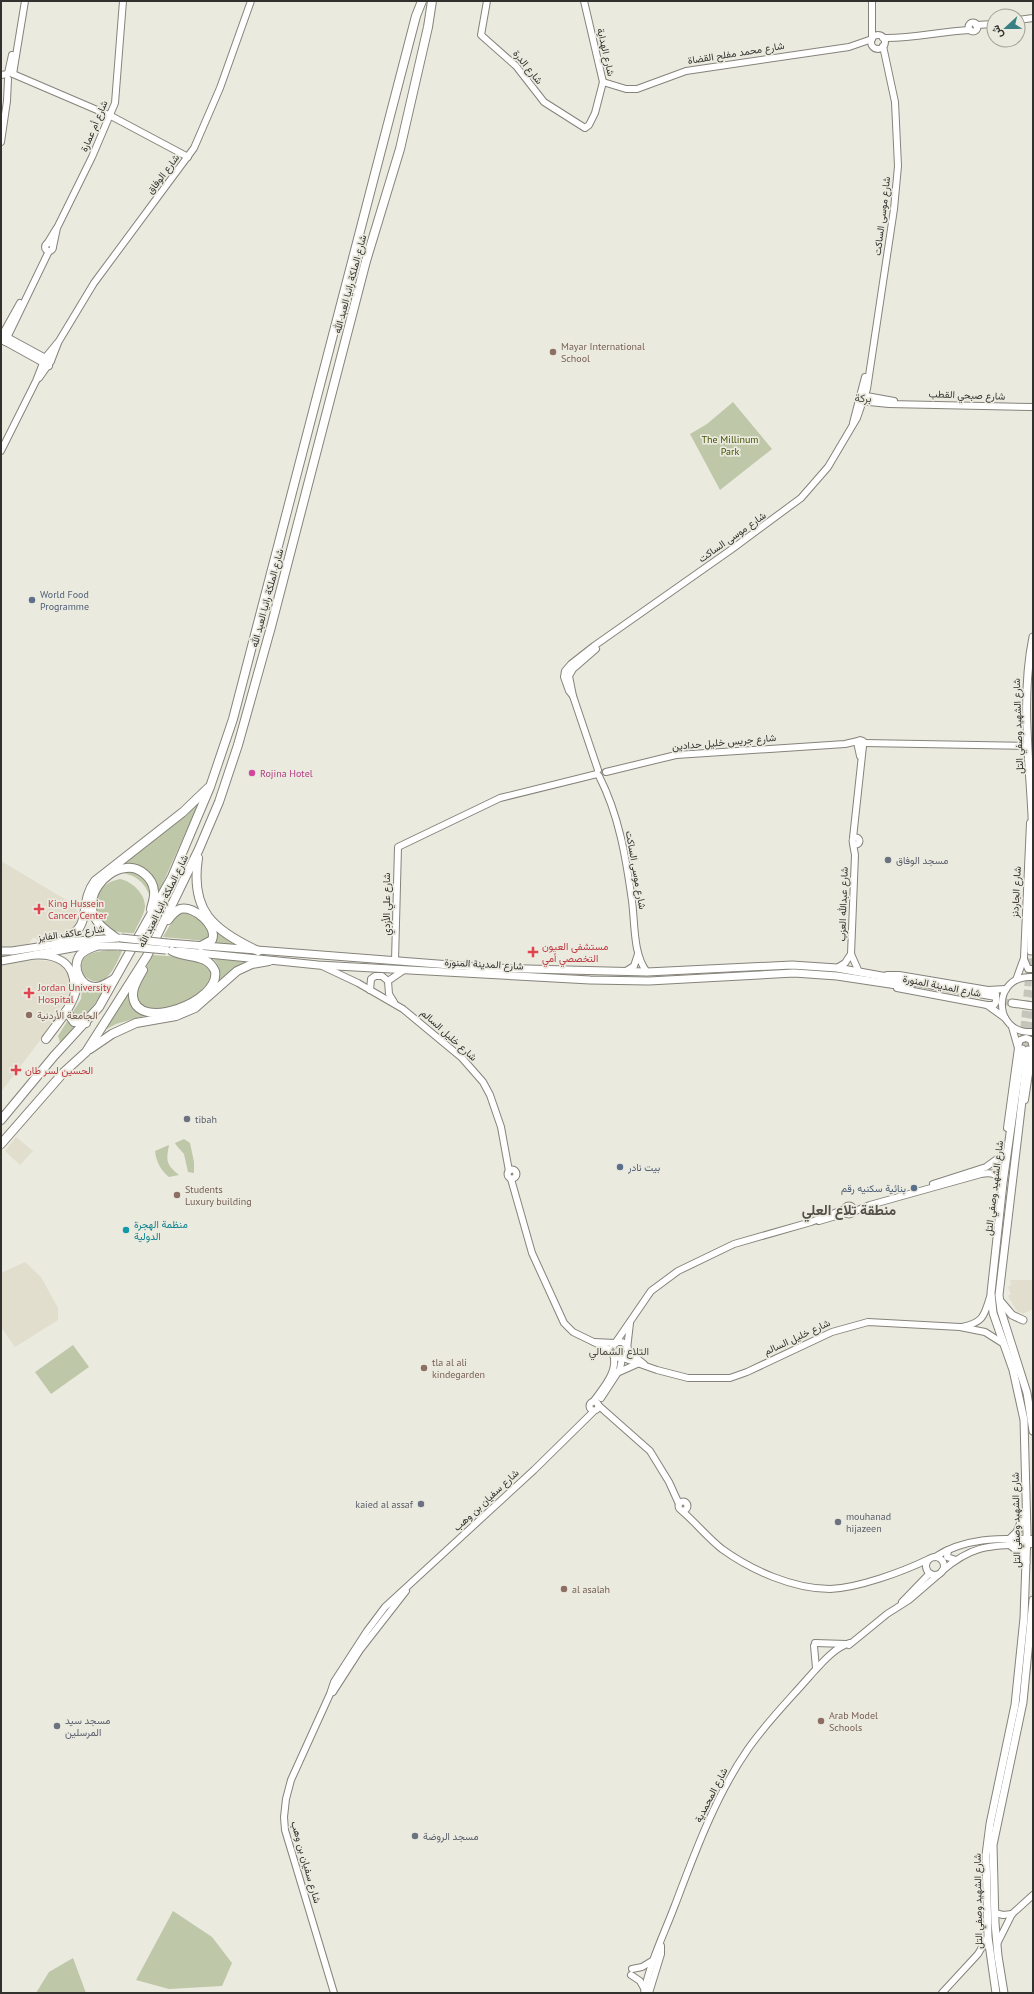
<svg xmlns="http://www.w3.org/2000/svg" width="1034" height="1994" font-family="'PT Sans',Vazirmatn,sans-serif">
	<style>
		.built { fill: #e1decd }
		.green { fill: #bec7a7 }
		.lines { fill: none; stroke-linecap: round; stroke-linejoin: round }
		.secondary-tunnel { stroke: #c6c5bc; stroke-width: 7; stroke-dasharray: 7 3.5; stroke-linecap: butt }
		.tertiary-casing { stroke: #85837a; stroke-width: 8 }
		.secondary-casing { stroke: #85837a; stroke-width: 9 }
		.primary-casing { stroke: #85837a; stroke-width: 10 }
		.tertiary { stroke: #fff; stroke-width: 6 }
		.secondary { stroke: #fff; stroke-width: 7 }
		.primary { stroke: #fff; stroke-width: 8 }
		.secondary-bridge-casing { stroke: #85837a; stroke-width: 9; stroke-linecap: butt }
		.secondary-bridge { stroke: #fff; stroke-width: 7 }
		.education-dot { fill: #8d6e63; stroke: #ebeadf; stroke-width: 1.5 }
		.service-dot { fill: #5c6f8a; stroke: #ebeadf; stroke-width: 1.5 }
		.hotel-dot { fill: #d1479c; stroke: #ebeadf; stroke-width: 1.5 }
		.worship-dot { fill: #6b7280; stroke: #ebeadf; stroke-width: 1.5 }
		.health-dot { fill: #e0444e; stroke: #ebeadf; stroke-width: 1.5 }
		.culture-dot { fill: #0f9aa8; stroke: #ebeadf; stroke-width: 1.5 }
		.labels { text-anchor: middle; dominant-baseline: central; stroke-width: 3.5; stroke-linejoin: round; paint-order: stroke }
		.street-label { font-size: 10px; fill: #32312e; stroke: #ebeadf }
		.education-label { font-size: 10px; fill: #785e54; stroke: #ebeadf; text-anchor: start }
		.park-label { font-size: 10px; fill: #435000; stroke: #ebeadf }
		.service-label { font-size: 10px; fill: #4e5e75; stroke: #ebeadf; text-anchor: start }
		.hotel-label { font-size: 10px; fill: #b23c85; stroke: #ebeadf; text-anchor: start }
		.worship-label { font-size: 10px; fill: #5b616d; stroke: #ebeadf; text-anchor: start }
		.health-label { font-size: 10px; fill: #be3a42; stroke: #ebeadf; text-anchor: start }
		.culture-label { font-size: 10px; fill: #0d838f; stroke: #ebeadf; text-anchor: start }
		.neighbourhood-label { font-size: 11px; fill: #514f47; stroke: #ebeadf }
		.district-label { font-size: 14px; font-weight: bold; fill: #514f47; stroke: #ebeadf }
	</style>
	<rect width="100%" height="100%" fill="#ebeadf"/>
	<g class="built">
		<path d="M 1,861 L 68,901 L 75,907 L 79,914 L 76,927 L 47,948 L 34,937 L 14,959 L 10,959 L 1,954 Z"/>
		<path d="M 36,960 L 55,962 L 65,967 L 71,978 L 71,989 L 44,1035 L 1,1092 L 1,963 Z"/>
		<path d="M 16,1137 L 33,1151 L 20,1165 L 5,1151 Z"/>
		<path d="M 25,1262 L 41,1277 L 58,1308 L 58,1320 L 15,1347 L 1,1327 L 1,1273 Z"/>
		<path d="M 1010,1280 L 1033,1280 L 1033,1309 L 1022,1314 L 1021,1312 L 1018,1313 L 1008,1296 L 1011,1294 L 1008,1287 L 1011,1285 Z"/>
	</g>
	<g class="green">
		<path d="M 733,402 L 772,449 L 720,490 L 690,434 L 707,424 Z"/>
		<path d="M 200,800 L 153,905 C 148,889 143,879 127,874 C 122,872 119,873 115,869 L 187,815 Z"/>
		<path d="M 120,879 C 131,881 145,893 145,906 C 145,914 137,925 134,933 C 109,933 102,928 94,905 C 99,891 104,882 120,879 Z"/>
		<path d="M 191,912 L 209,927 L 210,936 L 206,941 L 163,937 L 177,913 Z"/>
		<path d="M 217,930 L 236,944 L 239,946 L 214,945 L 217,937 Z"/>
		<path d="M 109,950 L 122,951 C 117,962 107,990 89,979 C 84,977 82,972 81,966 C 83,952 97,952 109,950 Z"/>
		<path d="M 153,955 L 195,958 L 210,965 L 212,977 C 202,992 183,1008 165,1010 C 158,1010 150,1008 143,1008 L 135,997 L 140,979 Z"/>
		<path d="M 209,956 L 249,960 L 234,968 L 216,985 C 223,974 220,962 209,956 Z"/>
		<path d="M 82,988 L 94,991 L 102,990 L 103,992 L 81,1023 L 63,1042 L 60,1042 L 58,1036 L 81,999 Z"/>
		<path d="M 130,988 C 127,1003 132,1009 144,1016 L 116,1024 L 101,1032 Z"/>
		<path d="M 184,1139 L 190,1143 L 194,1162 L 194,1173 L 188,1172 L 184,1154 L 176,1145 L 175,1143 Z"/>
		<path d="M 169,1145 C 166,1161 166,1164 179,1175 L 169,1177 C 161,1171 156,1161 155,1151 Z"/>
		<path d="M 73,1345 L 89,1367 L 51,1394 L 35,1372 Z"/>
		<path d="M 173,1911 L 212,1937 L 232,1963 L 222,1986 L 169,1989 L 136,1980 Z"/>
		<path d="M 73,1958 L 86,1993 L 36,1993 L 49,1972 Z"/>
	</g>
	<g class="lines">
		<g class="secondary-tunnel">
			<path d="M 992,1000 L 1012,1003"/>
			<path d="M 1022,1049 L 1031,951"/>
			<path d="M 1028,1050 L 1033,988"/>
		</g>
		<defs>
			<g id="tertiary">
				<path d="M 487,1 L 481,35 L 516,66 L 544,102 L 585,128 L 589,125 L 595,113 L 603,82 L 584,1"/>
				<path d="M 1018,20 L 1033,18"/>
				<circle cx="973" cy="27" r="4.5"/>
				<path d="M 976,25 L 994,24"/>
				<circle cx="878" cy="42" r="7"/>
				<path d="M 872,38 L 872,1"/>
				<path d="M 883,38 C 912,39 941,31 970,30"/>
				<path d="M 8,73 L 12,55"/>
				<path d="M 13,74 L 111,116 L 188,157"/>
				<path d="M 13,74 L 25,1"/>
				<path d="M 1,75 L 8,74"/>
				<path d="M 603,82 L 626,89 L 637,89 L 686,71 L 849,47 L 872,39"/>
				<path d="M 1,142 L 7,101 L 8,79"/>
				<circle cx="49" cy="247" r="4"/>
				<path d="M 47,244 L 56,229"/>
				<path d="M 53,247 L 57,228 L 92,157 L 115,103 L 123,1"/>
				<path d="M 5,336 L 51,361"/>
				<path d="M 1,337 L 20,303"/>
				<path d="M 2,340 L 49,366"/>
				<path d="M 5,342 L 49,251"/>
				<path d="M 39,378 L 51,361 L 58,343"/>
				<path d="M 861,395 L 894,401"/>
				<path d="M 859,401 L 889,404 L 1033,407"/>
				<path d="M 853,423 L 865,377"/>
				<path d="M 1,451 L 36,381 L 45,358 L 59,341 L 94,283 L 194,148 L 220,88 L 251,1"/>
				<path d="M 596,649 L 573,669 L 569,676 L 573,696 L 598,770"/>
				<path d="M 573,696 L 569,691 L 564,677 L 565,671 L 571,664 L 594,646 L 732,549 L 801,498 L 828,467 L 857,418 L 867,389 L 894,209 L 898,166 L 895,102 L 883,46"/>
				<path d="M 864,743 L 1028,746"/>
				<path d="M 858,746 L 863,746 L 863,741 L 860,740 L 857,742 L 860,756"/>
				<path d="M 606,772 L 676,755 L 845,744 L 858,741"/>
				<path d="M 599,776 C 619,815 626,858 632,901 C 635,923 633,955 647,972"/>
				<circle cx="856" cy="841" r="3.5"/>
				<path d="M 853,838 L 863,746"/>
				<path d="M 853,844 L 855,855 L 851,954 L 859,972"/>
				<path d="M 1024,959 L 1028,969 L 1033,969"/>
				<path d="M 395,961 L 398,847 L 500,798 L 597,774"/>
				<path d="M 322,966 L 358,983 L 403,1009 L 462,1058 L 483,1082 L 490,1095 L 501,1127 L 509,1171"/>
				<path d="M 837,968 L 845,963 L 851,954"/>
				<path d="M 626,971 L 634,966 L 638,954"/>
				<path d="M 887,975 L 899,975 L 988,990 L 1006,989"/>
				<path d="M 1033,977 C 991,974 992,1035 1033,1032"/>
				<path d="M 1016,980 L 1024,958 L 1030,823"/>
				<path d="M 897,988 L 987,1005 L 1005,1018"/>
				<path d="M 370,990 L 371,979 L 375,976 L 382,976 L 388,981"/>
				<path d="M 394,1002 L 389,994 L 388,981 L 404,970"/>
				<path d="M 987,1005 L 994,1005 L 996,1002 L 996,994 L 992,992"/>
				<path d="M 1018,1046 L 1020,1040 L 1026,1038 L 1031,1040 L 1033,1048"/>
				<path d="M 1025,1100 L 1033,1047"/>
				<path d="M 1007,1128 L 1018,1048 L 1012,1027"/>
				<circle cx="512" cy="1174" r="4.5"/>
				<path d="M 511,1179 L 532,1253 L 564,1323 L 573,1332 L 612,1351"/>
				<path d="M 933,1184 L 986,1167 L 1004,1154"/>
				<circle cx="849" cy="1210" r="4.5"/>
				<path d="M 853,1212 L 870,1205 L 981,1174 C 992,1172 998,1174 1003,1183"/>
				<path d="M 819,1221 L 846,1213"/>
				<path d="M 962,1327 C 985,1322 984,1315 991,1294"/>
				<path d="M 594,1342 L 615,1343"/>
				<path d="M 616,1342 L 651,1291 L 678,1271 L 734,1244 L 811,1222 L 845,1209"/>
				<circle cx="620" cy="1350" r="8"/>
				<path d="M 627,1349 L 630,1323"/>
				<path d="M 628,1351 L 644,1364"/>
				<path d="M 623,1358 L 657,1370 L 688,1378 L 730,1378 L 747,1372 L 832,1332 L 868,1322 L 960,1327 L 985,1332 L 1004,1344"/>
				<path d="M 619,1372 L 637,1364"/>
				<path d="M 601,1398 L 620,1369 L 622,1358"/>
				<circle cx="594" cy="1406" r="4.5"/>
				<path d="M 593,1402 C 603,1388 619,1371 613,1354"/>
				<path d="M 598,1405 L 650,1451 L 669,1482 L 679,1504"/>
				<circle cx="683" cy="1506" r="4.5"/>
				<path d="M 682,1511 C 696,1523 708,1538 722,1549 C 751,1570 793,1589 830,1589 C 858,1588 902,1572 929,1559"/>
				<path d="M 948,1550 L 947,1557 L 956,1560"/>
				<circle cx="935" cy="1566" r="9"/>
				<path d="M 935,1557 C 964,1538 999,1538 1033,1539"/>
				<path d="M 942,1571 C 975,1543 992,1546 1033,1544"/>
				<path d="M 902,1602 L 929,1574"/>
				<path d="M 815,1643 L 846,1644"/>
				<path d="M 849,1645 L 887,1614 L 909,1600 L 938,1575"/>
				<path d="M 814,1646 L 816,1668"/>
				<path d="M 333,1692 L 360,1650 L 406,1591"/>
				<path d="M 995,1913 L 1003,1915 L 1012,1914"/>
				<path d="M 997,1944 L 1012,1914 L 1033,1895"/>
				<path d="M 632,1969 L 642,1967 L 652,1961"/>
				<path d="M 631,1975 L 640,1981 L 645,1990"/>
				<path d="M 334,1993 L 285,1830 L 284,1817 L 286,1799 L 291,1780 L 330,1694 L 334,1682 L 367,1631 L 385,1607 L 534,1470 L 594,1411"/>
				<path d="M 644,1993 C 650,1962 664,1934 675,1905 C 695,1852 716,1795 748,1749 C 766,1723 788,1701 809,1677 C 819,1666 834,1647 850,1643"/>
				<path d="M 649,1993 L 661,1954 L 661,1946"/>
				<path d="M 942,1993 L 978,1954 L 988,1937"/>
			</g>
			<g id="secondary">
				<path d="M 167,943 L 489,968 L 647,972 L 792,965 L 837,968 L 993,996"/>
				<path d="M 1,951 L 12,951 L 77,941 L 118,938"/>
				<path d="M 178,951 L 318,965 L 590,980 L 649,981 L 794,973 L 837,976 L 910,987"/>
				<path d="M 1031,951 C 1031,906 1033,860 1032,815 C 1029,755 1021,696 1033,637"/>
				<path d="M 35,955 C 56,954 74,962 74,986"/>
				<path d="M 1,961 L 83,946 L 119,946"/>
				<path d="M 1012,1003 L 1033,1006"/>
				<path d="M 1028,1050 L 999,1295 L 1001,1311 L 1027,1393 L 1033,1431"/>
				<path d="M 1001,1302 L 1012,1315 L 1023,1320"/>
				<path d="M 1010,1539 L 1017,1532 L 1025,1513"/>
				<path d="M 1010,1545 L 1020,1552 L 1026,1562"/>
				<path d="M 996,1993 L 988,1937 L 986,1855 L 990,1824 L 1015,1705 L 1024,1618 L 1027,1533 L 1024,1420 L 1013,1370 L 993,1313 L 991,1293 L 1003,1183 L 1022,1049"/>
				<path d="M 1004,1993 L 998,1956 L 995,1923 L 993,1845 L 1023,1702 L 1033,1600"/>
			</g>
			<g id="primary">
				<path d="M 198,858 C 190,911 213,930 258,951"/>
				<path d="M 168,920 C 171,916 175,911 180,909 C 194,905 218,926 212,940 L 201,946"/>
				<path d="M 115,937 C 108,932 99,926 95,918 C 84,897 104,870 126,868 C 139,866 153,878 154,891 C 155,897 152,904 151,909"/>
				<path d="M 55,945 C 63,940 73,936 79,928 C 88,916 82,898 95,881 L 183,812 L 208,788"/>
				<path d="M 96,946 C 91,948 84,950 80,955 C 71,968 81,988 97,987 C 103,986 109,982 114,979"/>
				<path d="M 143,970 C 139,977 132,987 133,996 C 136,1033 221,1002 215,971 C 207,953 188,959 172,951"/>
				<path d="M 66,1011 L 74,1022 L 86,1023"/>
				<path d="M 46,1039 C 60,1020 79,999 78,975"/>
				<path d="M 90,1049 L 112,1034 L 136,1023 L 176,1016 L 195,1008 L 237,971 L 252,964 L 269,961"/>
				<path d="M 1,1120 L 54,1056 L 99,1007 L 172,877 L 210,787 L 233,719 L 416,16 L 422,1"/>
				<path d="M 1,1144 L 63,1073 L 86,1052 L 147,956 L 199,849 L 219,802 L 238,745 L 271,627 L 366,261 L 400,149 L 428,27 L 432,1"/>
			</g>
		</defs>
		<use href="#tertiary" class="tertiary-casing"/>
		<use href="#secondary" class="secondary-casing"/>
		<use href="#primary" class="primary-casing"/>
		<use href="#tertiary" class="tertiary"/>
		<use href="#secondary" class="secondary"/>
		<use href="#primary" class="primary"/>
		<defs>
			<g id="secondary-bridge">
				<path d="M 121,938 L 167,943"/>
				<path d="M 119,946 L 166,950"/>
			</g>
		</defs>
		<use href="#secondary-bridge" class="secondary-bridge-casing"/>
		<use href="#secondary-bridge" class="secondary-bridge"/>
	</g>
	<g class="education-dot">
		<circle cx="553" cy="352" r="4"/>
		<circle cx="29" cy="1015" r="4"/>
		<circle cx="177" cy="1195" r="4"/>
		<circle cx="424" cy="1368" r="4"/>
		<circle cx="564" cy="1589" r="4"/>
		<circle cx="821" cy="1721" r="4"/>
	</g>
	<g class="service-dot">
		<circle cx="32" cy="600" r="4"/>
		<circle cx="620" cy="1167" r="4"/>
		<circle cx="914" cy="1188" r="4"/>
	</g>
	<circle class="hotel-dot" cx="252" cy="773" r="4"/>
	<g class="worship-dot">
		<circle cx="888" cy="860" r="4"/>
		<circle cx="187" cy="1119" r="4"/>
		<circle cx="421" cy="1504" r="4"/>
		<circle cx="838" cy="1522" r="4"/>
		<circle cx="57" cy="1726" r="4"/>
		<circle cx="415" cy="1836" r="4"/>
	</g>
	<g class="health-dot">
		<path d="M37 903h4v4h4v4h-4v4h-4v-4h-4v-4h4z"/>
		<path d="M531 946h4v4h4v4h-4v4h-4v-4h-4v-4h4z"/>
		<path d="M27 987h4v4h4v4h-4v4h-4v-4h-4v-4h4z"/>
		<path d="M14 1064h4v4h4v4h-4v4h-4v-4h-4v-4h4z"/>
	</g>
	<circle class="culture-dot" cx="126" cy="1230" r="4"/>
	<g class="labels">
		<g class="street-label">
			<text transform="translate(606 52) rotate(77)">شارع الهداية</text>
			<text transform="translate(736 53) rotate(-9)">شارع محمد مفلح القضاة</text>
			<text transform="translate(528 67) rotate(51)">شارع الدرة</text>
			<text transform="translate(94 126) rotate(-67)">شارع أم عمارة</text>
			<text transform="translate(163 174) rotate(-53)">شارع الوفاق</text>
			<text transform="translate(882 216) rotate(-83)">شارع موسى الساكت</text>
			<text transform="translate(350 284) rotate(-75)">شارع الملكة رانيا العبد الله</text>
			<text transform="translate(967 395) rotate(2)">شارع صبحي القطب</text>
			<text transform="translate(732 537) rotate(-35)">شارع موسى الساكت</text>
			<text transform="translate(267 598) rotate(-75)">شارع الملكة رانيا العبد الله</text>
			<text transform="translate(1018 726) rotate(-92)">شارع الشهيد وصفي التل</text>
			<text transform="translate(724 742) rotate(-5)">شارع جريس خليل حدادين</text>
			<text transform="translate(636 870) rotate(80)">شارع موسى الساكت</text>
			<text transform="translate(1016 892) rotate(-87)">شارع الجاردنز</text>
			<text transform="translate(163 901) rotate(-64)">شارع الملكة رانيا العبد الله</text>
			<text transform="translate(386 904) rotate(-90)">شارع علي الأزدي</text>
			<text transform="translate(843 904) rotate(-88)">شارع عبدالله العزب</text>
			<text transform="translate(71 933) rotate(-8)">شارع عاكف الفايز</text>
			<text transform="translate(484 964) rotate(3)">شارع المدينة المنورة</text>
			<text transform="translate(942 986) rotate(11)">شارع المدينة المنورة</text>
			<text transform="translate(449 1035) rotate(42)">شارع خليل السالم</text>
			<text transform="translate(994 1188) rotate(-83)">شارع الشهيد وصفي التل</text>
			<text transform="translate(797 1337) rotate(-25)">شارع خليل السالم</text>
			<text transform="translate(486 1500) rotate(-43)">شارع سفيان بن وهب</text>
			<text transform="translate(1016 1520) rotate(-91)">شارع الشهيد وصفي التل</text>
			<text transform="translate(711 1795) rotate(-63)">شارع المحمدية</text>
			<text transform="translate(306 1862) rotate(74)">شارع سفيان بن وهب</text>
			<text transform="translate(978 1901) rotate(-91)">شارع الشهيد وصفي التل</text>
		</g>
		<g class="education-label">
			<text x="561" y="346">Mayar International<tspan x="561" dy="12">School</tspan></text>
			<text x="37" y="1015">الجامعة الأردنية</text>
			<text x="185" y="1189">Students<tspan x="185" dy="12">Luxury building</tspan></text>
			<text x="432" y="1362">tla al ali<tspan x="432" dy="12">kindegarden</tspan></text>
			<text x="572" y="1589">al asalah</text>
			<text x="829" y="1715">Arab Model<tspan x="829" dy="12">Schools</tspan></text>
		</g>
		<g class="park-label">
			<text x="730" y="439">The Millinum<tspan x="730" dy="12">Park</tspan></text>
		</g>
		<g class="service-label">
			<text x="40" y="594">World Food<tspan x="40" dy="12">Programme</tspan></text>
			<text x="628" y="1167">بيت نادر</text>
			<text x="906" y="1188" text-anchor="end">بنائية سكنيه رقم</text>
		</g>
		<g class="hotel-label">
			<text x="260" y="773">Rojina Hotel</text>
		</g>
		<g class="worship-label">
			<text x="896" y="860">مسجد الوفاق</text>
			<text x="195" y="1119">tibah</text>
			<text x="413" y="1504" text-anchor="end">kaied al assaf</text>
			<text x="846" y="1516">mouhanad<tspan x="846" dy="12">hijazeen</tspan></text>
			<text x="65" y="1720">مسجد سيد<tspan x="65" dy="12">المرسلين</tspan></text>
			<text x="423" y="1836">مسجد الروضة</text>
		</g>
		<g class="health-label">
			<text x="48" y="903">King Hussein<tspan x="48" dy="12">Cancer Center</tspan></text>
			<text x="542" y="946">مستشفى العيون<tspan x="542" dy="12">التخصصي أمي</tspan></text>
			<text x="38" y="987">Jordan University<tspan x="38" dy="12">Hospital</tspan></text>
			<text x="25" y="1070">الحسين لسر طان</text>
		</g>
		<g class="culture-label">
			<text x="134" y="1224">منظمة الهجرة<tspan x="134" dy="12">الدولية</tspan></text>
		</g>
		<g class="neighbourhood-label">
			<text x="863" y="398">بركة</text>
			<text x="619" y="1351">التلاع الشمالي</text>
		</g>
		<g class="district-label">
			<text x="849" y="1210">منطقة تلاع العلي</text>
		</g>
	</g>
	<rect width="1034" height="1994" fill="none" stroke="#32312e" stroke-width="4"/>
	<g transform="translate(1006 28) rotate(248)"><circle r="19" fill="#ebeadf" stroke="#a1a098"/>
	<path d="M0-3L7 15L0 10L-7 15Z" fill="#388084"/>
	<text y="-6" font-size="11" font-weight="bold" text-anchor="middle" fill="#32312e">ش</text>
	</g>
</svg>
